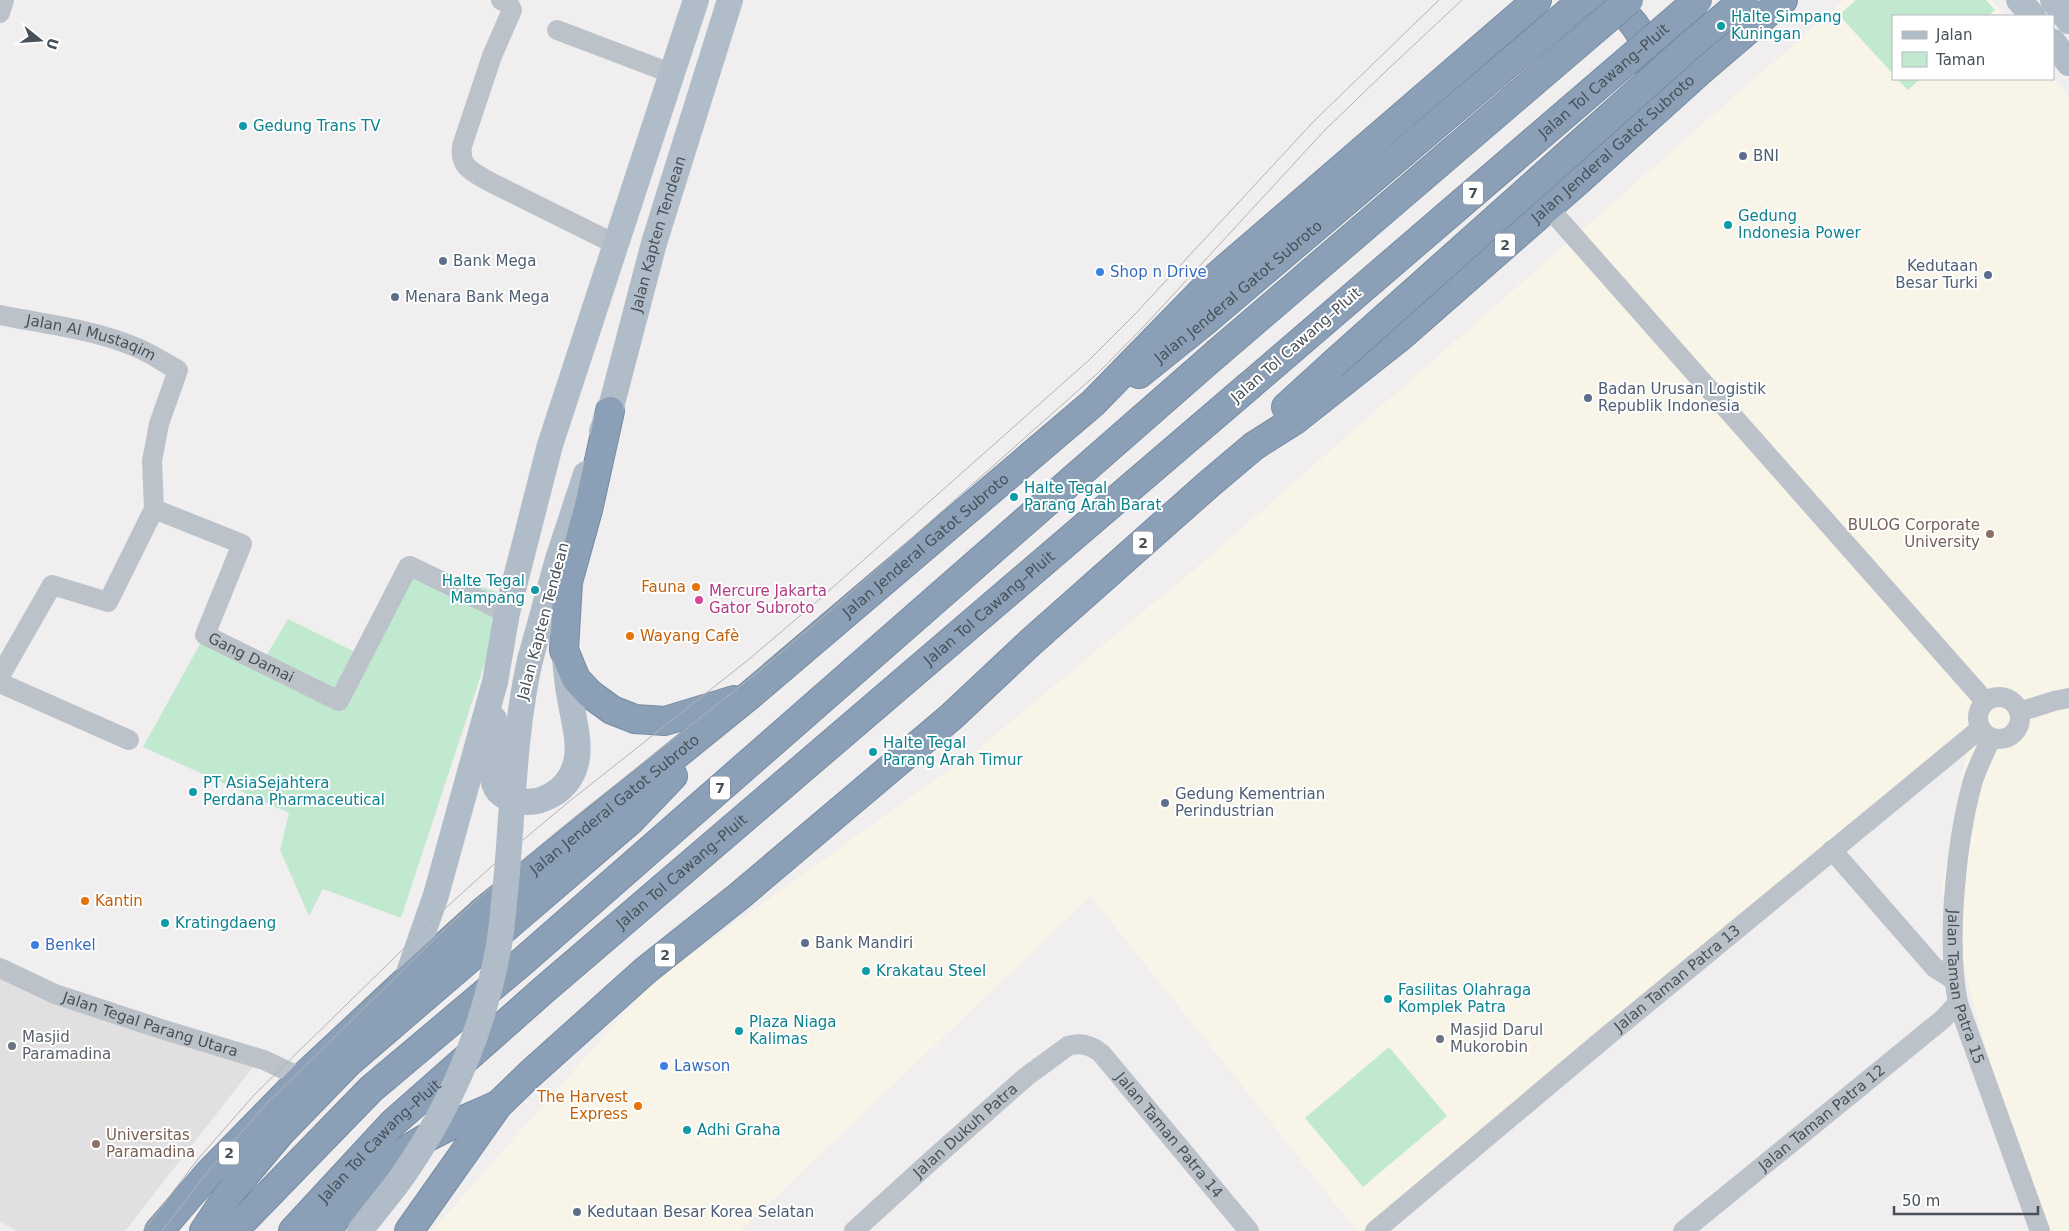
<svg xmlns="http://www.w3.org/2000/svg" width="2069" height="1231" font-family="'DejaVu Sans',sans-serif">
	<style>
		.commercial { fill: #f9f4e8 }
		.education { fill: #e1dfdf }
		.green { fill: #c1e9d0 }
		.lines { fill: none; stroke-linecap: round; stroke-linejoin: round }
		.highway-casing { stroke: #768ca3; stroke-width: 30 }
		.minor { stroke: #bbc2c9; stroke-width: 20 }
		.major { stroke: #b0bdc9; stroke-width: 26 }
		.highway { stroke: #8ba0b7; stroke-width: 28 }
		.tram { stroke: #b1b3b7; stroke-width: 1 }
		.highway-bridge-casing { stroke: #768ca3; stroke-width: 30; stroke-linecap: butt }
		.major-bridge { stroke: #b0bdc9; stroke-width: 26 }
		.highway-bridge { stroke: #8ba0b7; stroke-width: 28 }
		.culture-dot { fill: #0f9aa8; stroke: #fff; stroke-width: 2 }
		.service-dot { fill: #5c6f8a; stroke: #fff; stroke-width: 2 }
		.shop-dot { fill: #3f7fe0; stroke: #fff; stroke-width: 2 }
		.education-dot { fill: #8d6e63; stroke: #fff; stroke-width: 2 }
		.food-dot { fill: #e8710a; stroke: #fff; stroke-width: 2 }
		.hotel-dot { fill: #d1479c; stroke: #fff; stroke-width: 2 }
		.worship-dot { fill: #6b7280; stroke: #fff; stroke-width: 2 }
		.labels { text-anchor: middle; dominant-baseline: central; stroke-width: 4; stroke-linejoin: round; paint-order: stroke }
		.shield { fill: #fff; stroke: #7f858b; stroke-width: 1 }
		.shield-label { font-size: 14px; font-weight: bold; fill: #485159 }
		.culture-label { font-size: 15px; fill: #0d838f; stroke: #fff; text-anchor: start }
		.street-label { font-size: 15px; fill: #485159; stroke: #fff }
		.service-label { font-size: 15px; fill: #4e5e75; stroke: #fff; text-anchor: start }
		.shop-label { font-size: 15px; fill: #366cbe; stroke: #fff; text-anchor: start }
		.education-label { font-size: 15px; fill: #785e54; stroke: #fff; text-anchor: end }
		.food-label { font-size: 15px; fill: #c56008; stroke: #fff; text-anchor: end }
		.hotel-label { font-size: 15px; fill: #b23c85; stroke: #fff; text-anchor: start }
		.worship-label { font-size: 15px; fill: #5b616d; stroke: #fff; text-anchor: start }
	</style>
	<rect width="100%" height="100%" fill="#f0eeee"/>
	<path class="commercial" d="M 1844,0 L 1992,0 L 2005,16 L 1893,16 L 1893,79 L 2053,79 L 2053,77 L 2069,98 L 2069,1231 L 2036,1231 L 1942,889 L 1969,732 L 1362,1231 L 1357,1231 L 1091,896 L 740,1231 L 432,1231 L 651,983 L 978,749 L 1208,558 Z"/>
	<path class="education" d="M 0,968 L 253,1067 L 125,1231 L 16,1231 L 0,1221 Z"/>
	<g class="green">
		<path d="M 1856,0 L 1986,0 L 1995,10 L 1988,16 L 1893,16 L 1893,74 L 1839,15 Z"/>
		<path d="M 1897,79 L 1920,79 L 1908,90 Z"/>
		<path d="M 410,565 L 504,594 L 502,611 L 401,918 L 323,889 L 309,916 L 280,850 L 289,813 L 143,747 L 205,635 L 265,658 L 288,619 L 359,654 Z"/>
		<path d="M 1389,1047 L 1447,1116 L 1363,1187 L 1305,1118 Z"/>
	</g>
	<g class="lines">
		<defs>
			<g id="highway">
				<path d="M 1598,0 C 1643,14 1656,58 1648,100"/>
				<path id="s8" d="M 1139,374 L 1205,321 L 1583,0"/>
				<path d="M 1286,407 L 1331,366"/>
				<path d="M 610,411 L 588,510 L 568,582 L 564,650 L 576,679 L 590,694 L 612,710 L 635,719 L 665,721 L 734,700"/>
				<path id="s9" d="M 159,1231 L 209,1173 L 302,1078 L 406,981 L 481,913 L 750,695 L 1093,403 L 1217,276 L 1537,0"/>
				<path d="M 204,1231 L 228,1195 L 281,1132 L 349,1062 L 632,819 L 673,776"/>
				<path d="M 233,1231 L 371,1089 L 523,961 L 1216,354"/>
				<path id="s10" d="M 293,1231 L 393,1123 L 547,987 L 1249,386"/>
				<path d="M 325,1231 C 350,1203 376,1172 407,1150 C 434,1131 467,1119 497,1105"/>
				<path id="s11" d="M 409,1231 L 498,1105 L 530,1074 L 646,970 L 738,897 L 951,717 L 1032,641 L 1209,484 L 1254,446 L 1295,420 L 1400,337 L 1578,181 L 1701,70 L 1783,0"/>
			</g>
		</defs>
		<use href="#highway" class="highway-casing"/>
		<g class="minor">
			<path d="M 501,0 L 509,4 L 512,10 L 492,56 L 462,146 C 459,169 475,173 492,183 L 617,245"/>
			<path d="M 0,13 L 4,0"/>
			<path d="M 557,30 L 673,74"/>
			<path d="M 1548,207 L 1985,701"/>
			<path id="s1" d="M 0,315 C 45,324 98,330 140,349 C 153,355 165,363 178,370 L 159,424 L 152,461 L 154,509 L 242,544 L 205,635 L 339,701 L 408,567 L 410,566 L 507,613"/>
			<path d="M 0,676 L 52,585 L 108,602 L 154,509"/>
			<path d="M 0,683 L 129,740"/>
			<circle cx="1999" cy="718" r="21"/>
			<path d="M 2019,712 L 2054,701 L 2069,698"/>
			<path id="s2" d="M 1991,738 C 1985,753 1976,769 1972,784 C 1956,844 1946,942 1958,1003 L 2040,1231"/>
			<path d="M 1832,850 L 1934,967 L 1954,980"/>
			<path id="s3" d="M 0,968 L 55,994 L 161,1029 L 264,1060 L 302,1078"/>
			<path id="s4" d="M 854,1231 L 933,1159 L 1027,1076 L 1068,1046 C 1081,1042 1090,1045 1101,1053 L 1249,1231"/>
			<path id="s5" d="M 1375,1231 L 1606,1037 L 1980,729"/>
			<path id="s6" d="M 1683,1231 L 1943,1019 L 1958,1003"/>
		</g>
		<g class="major">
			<path d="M 2019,0 L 2033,16"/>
			<path d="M 2053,0 L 2069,21"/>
			<path d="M 2053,42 L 2069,63"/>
			<path id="s7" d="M 602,431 L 610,411 L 654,243 L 730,0"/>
			<path d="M 530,660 L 558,559 L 586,474"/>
			<path d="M 494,719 C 493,736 488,773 496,788 C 499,793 505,797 511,799 C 539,809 569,791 576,763 C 581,742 573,718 570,698 C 567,684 566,670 565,656"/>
			<path d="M 406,981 L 436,895 L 495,682 L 507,613 L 550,445 L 696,0"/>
		</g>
		<use href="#highway" class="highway"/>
		<g class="tram">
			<path d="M 143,1231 L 198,1159 L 254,1095 L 438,915 L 492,866 L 566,804 L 748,660 L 814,604 L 1088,361 L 1137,312 L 1314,121 L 1439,0"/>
			<path d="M 162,1231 L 210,1169 L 265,1105 L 448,926 L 502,877 L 576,816 L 758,672 L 824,616 L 1099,372 L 1147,323 L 1324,131 L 1386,71 L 1462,0"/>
		</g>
		<defs>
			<g id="highway-bridge">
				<path d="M 1216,354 L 1629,0"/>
				<path d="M 1331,366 L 1686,49 L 1744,0"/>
				<path id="s12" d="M 1249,386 L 1698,0"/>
			</g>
		</defs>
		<use href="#highway-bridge" class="highway-bridge-casing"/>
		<path class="major-bridge" d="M 360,1231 C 374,1212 390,1194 404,1174 C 451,1106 484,1027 499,945 C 502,928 503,910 505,893 C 513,815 513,736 530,660"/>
		<use href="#highway-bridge" class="highway-bridge"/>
	</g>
	<g class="culture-dot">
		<circle cx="1721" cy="26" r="5"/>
		<circle cx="243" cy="126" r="5"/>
		<circle cx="1728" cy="225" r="5"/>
		<circle cx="1014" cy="497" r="5"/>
		<circle cx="535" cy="590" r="5"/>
		<circle cx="873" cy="752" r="5"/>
		<circle cx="193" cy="792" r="5"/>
		<circle cx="165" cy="923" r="5"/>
		<circle cx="866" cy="971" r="5"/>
		<circle cx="1388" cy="999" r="5"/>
		<circle cx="739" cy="1031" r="5"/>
		<circle cx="687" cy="1130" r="5"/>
	</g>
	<g class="service-dot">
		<circle cx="1743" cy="156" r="5"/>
		<circle cx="443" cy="261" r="5"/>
		<circle cx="1988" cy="275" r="5"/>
		<circle cx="395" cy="297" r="5"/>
		<circle cx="1588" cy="398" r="5"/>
		<circle cx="1165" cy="803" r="5"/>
		<circle cx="805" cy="943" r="5"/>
		<circle cx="577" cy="1212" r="5"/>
	</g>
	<g class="shop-dot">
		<circle cx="1100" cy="272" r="5"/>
		<circle cx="35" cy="945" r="5"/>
		<circle cx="664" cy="1066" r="5"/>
	</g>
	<g class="education-dot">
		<circle cx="1990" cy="534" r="5"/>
		<circle cx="96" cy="1144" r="5"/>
	</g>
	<g class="food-dot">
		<circle cx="696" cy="587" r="5"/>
		<circle cx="630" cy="636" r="5"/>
		<circle cx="85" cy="901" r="5"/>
		<circle cx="638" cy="1106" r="5"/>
	</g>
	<circle class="hotel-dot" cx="699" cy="600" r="5"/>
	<g class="worship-dot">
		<circle cx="1440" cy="1039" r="5"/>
		<circle cx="12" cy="1046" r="5"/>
	</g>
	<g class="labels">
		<g class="shield">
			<rect x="1463" y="181.5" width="20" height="23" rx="4"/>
			<rect x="1495" y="233.5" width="20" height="23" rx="4"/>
			<rect x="1133" y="531.5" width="20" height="23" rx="4"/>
			<rect x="710" y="776.5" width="20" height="23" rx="4"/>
			<rect x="655" y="943.5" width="20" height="23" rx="4"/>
			<rect x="219" y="1141.5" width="20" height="23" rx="4"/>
		</g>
		<g class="shield-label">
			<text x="1473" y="193">7</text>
			<text x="1505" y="245">2</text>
			<text x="1143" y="543">2</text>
			<text x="720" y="788">7</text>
			<text x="665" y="955">2</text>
			<text x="229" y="1153">2</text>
		</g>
		<g class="culture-label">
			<text x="1731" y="17">Halte Simpang<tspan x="1731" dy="17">Kuningan</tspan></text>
			<text x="253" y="126">Gedung Trans TV</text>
			<text x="1738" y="216">Gedung<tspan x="1738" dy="17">Indonesia Power</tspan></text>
			<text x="1024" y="488">Halte Tegal<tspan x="1024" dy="17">Parang Arah Barat</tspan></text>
			<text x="525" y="581" text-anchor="end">Halte Tegal<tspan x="525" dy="17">Mampang</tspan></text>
			<text x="883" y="743">Halte Tegal<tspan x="883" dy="17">Parang Arah Timur</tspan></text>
			<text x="203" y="783">PT AsiaSejahtera<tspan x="203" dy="17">Perdana Pharmaceutical</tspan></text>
			<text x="175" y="923">Kratingdaeng</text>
			<text x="876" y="971">Krakatau Steel</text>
			<text x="1398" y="990">Fasilitas Olahraga<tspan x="1398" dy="17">Komplek Patra</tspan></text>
			<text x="749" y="1022">Plaza Niaga<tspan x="749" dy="17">Kalimas</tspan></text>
			<text x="697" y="1130">Adhi Graha</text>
		</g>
		<g class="street-label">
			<text stroke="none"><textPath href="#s12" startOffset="468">Jalan Tol Cawang–Pluit</textPath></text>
			<text stroke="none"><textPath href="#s11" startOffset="1624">Jalan Jenderal Gatot Subroto</textPath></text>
			<text stroke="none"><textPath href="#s7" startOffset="205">Jalan Kapten Tendean</textPath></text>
			<text stroke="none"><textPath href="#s8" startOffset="129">Jalan Jenderal Gatot Subroto</textPath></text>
			<text stroke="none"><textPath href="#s1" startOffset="94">Jalan Al Mustaqim</textPath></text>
			<text transform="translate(1296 345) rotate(-41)">Jalan Tol Cawang–Pluit</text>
			<text stroke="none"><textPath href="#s9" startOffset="1030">Jalan Jenderal Gatot Subroto</textPath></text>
			<text stroke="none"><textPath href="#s10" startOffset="935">Jalan Tol Cawang–Pluit</textPath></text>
			<text transform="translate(543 621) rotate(-75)">Jalan Kapten Tendean</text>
			<text stroke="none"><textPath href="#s1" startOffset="575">Gang Damai</textPath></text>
			<text stroke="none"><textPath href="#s9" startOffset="625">Jalan Jenderal Gatot Subroto</textPath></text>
			<text stroke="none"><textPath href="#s10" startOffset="530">Jalan Tol Cawang–Pluit</textPath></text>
			<text stroke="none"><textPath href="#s5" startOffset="394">Jalan Taman Patra 13</textPath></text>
			<text stroke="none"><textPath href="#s2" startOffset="256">Jalan Taman Patra 15</textPath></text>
			<text stroke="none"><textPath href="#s3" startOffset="161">Jalan Tegal Parang Utara</textPath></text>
			<text stroke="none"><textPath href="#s6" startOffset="179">Jalan Taman Patra 12</textPath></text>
			<text stroke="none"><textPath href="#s4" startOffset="150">Jalan Dukuh Patra</textPath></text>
			<text stroke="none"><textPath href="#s4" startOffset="425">Jalan Taman Patra 14</textPath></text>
			<text stroke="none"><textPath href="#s10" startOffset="125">Jalan Tol Cawang–Pluit</textPath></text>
		</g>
		<g class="service-label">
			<text x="1753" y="156">BNI</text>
			<text x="453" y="261">Bank Mega</text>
			<text x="1978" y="266" text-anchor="end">Kedutaan<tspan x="1978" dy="17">Besar Turki</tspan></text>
			<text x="405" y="297">Menara Bank Mega</text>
			<text x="1598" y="389">Badan Urusan Logistik<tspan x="1598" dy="17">Republik Indonesia</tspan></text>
			<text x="1175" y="794">Gedung Kementrian<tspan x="1175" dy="17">Perindustrian</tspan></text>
			<text x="815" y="943">Bank Mandiri</text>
			<text x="587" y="1212">Kedutaan Besar Korea Selatan</text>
		</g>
		<g class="shop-label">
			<text x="1110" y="272">Shop n Drive</text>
			<text x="45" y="945">Benkel</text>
			<text x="674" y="1066">Lawson</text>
		</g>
		<g class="education-label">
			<text x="1980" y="525">BULOG Corporate<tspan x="1980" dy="17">University</tspan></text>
			<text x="106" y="1135" text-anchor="start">Universitas<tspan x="106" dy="17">Paramadina</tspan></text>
		</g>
		<g class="food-label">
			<text x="686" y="587">Fauna</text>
			<text x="640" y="636" text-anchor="start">Wayang Cafè</text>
			<text x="95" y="901" text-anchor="start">Kantin</text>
			<text x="628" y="1097">The Harvest<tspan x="628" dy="17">Express</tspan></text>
		</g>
		<g class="hotel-label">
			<text x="709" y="591">Mercure Jakarta<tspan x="709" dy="17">Gator Subroto</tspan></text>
		</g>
		<g class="worship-label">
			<text x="1450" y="1030">Masjid Darul<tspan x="1450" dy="17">Mukorobin</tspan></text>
			<text x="22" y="1037">Masjid<tspan x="22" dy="17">Paramadina</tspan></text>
		</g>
	</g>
	<rect x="1892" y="15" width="162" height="65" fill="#ffffff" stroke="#b6b9bd"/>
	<rect x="1902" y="31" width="25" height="8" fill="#b0bdc9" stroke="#b6b9bd"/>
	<text x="1936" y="40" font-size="15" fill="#485159">Jalan</text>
	<rect x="1902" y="52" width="25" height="15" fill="#c1e9d0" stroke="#b6b9bd"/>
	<text x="1936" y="65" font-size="15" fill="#485159">Taman</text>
	<g transform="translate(40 40) rotate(107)" stroke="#ffffff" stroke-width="4" paint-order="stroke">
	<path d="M0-4L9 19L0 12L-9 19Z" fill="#485159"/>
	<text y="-8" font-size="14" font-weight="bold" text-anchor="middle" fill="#485159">U</text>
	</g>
	<path d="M1894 1206v8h144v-8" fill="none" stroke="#485159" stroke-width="2.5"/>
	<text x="1902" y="1206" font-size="15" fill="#485159" stroke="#ffffff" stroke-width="4" paint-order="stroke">50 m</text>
</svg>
